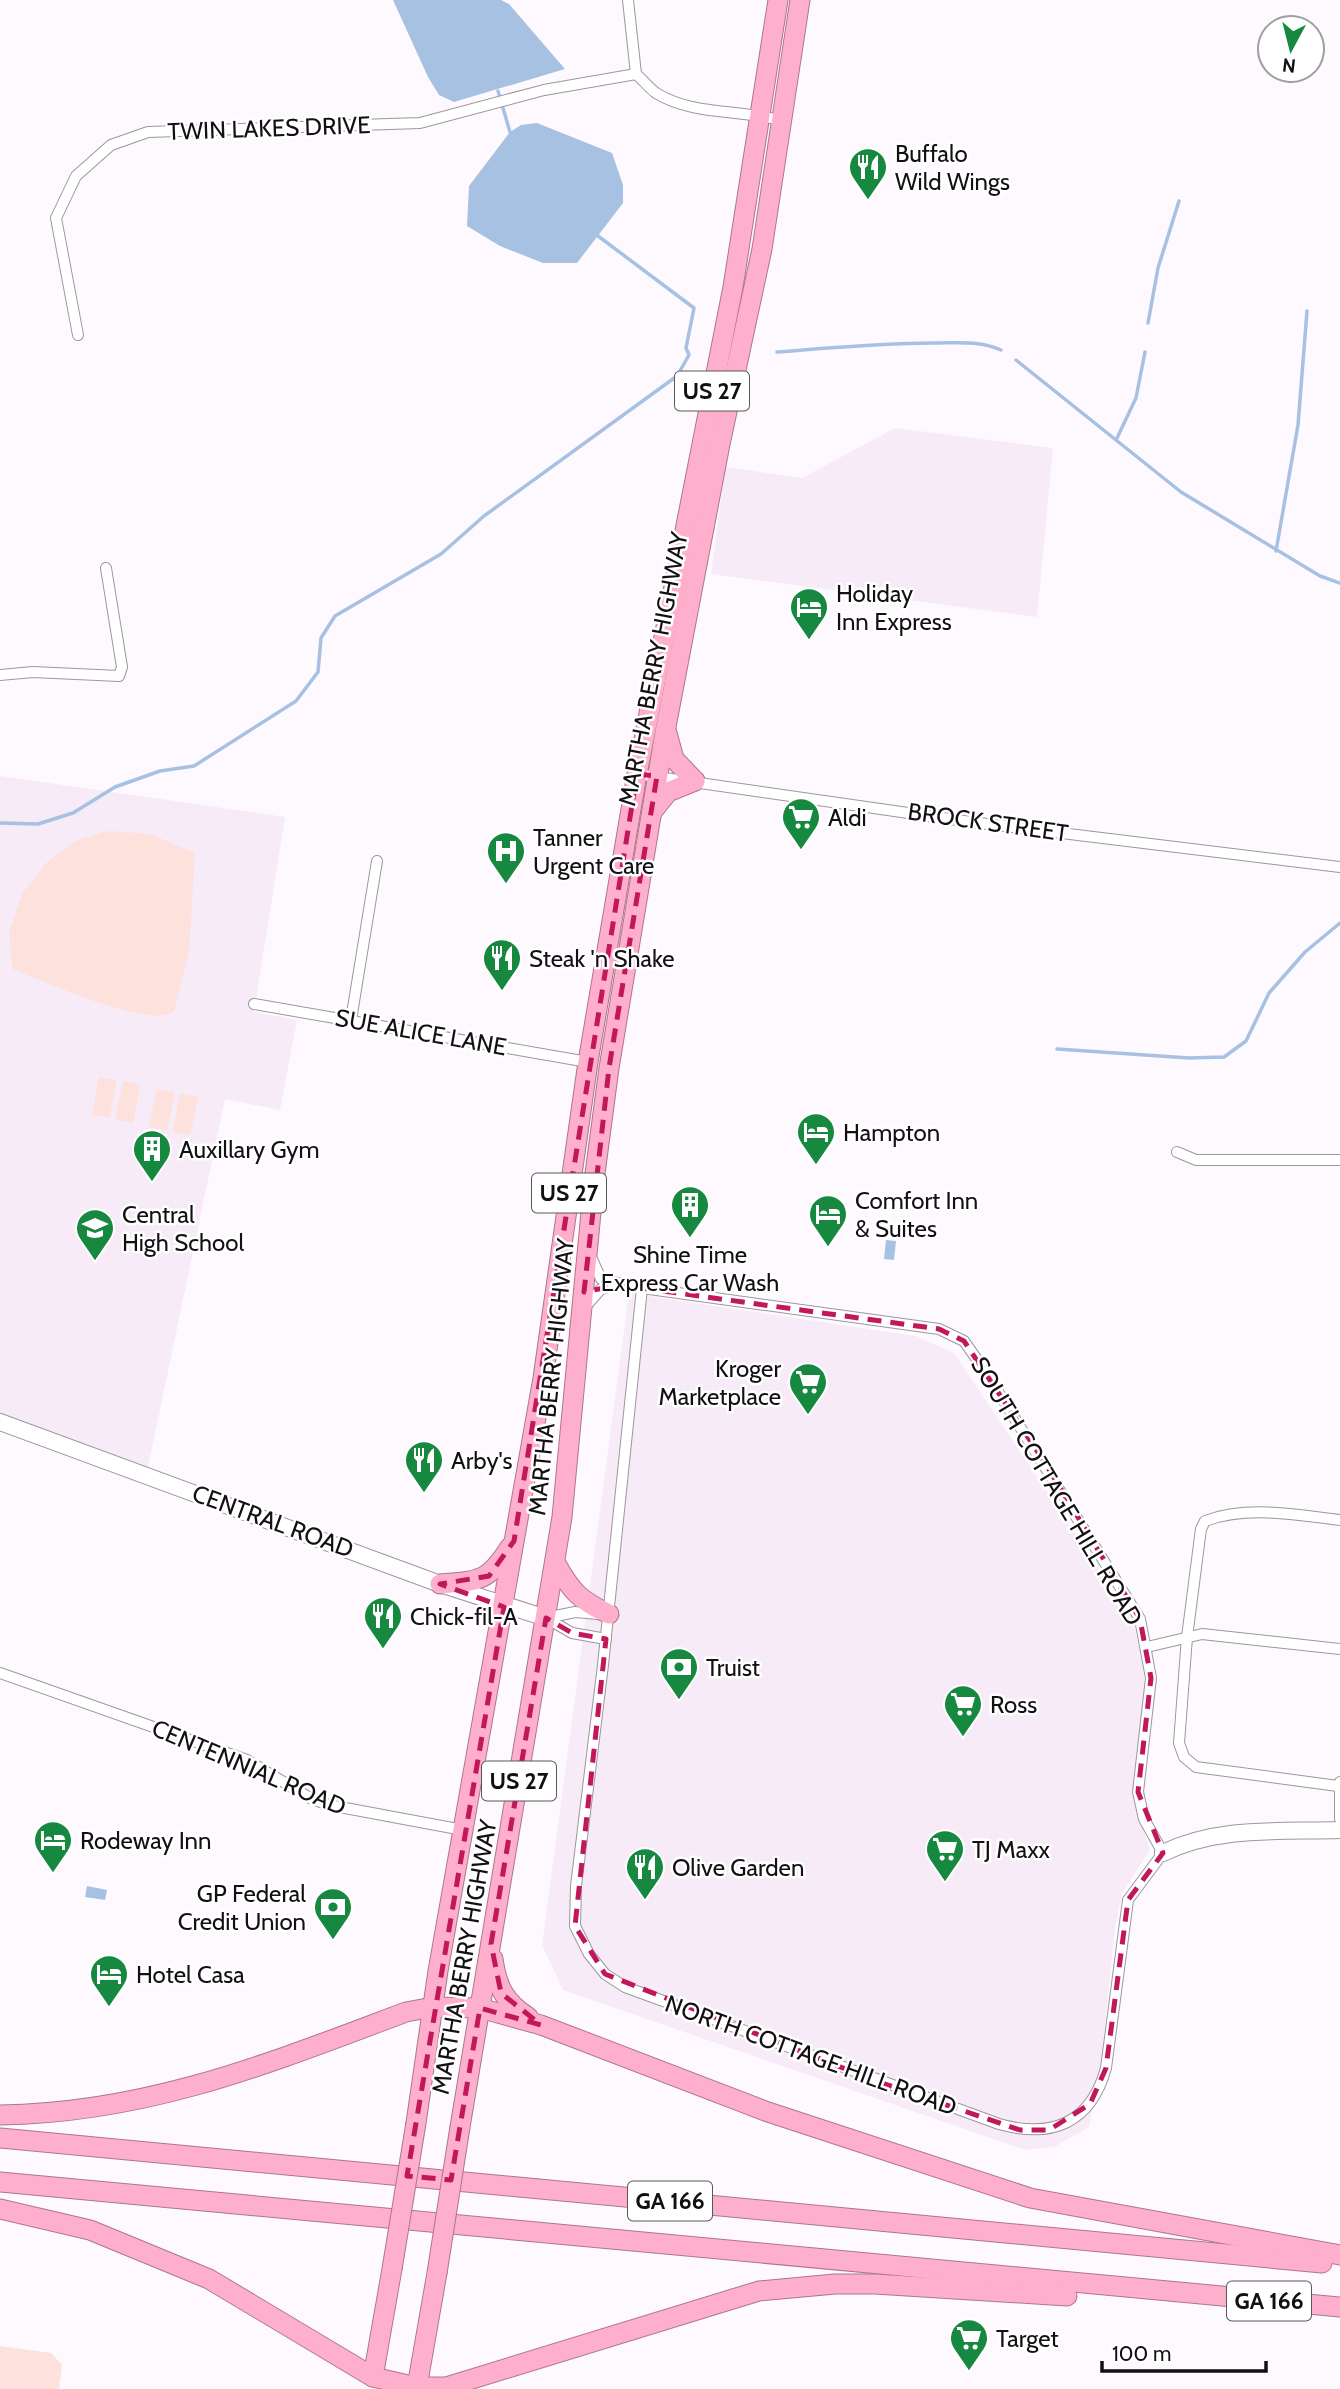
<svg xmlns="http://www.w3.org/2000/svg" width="1340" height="2389" font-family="Cabin,sans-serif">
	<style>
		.built { fill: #f6ebf7 }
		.green { fill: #fce1dc }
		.water { fill: #a6c1e2 }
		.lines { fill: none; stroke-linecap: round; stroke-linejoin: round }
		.stream { stroke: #a6c1e2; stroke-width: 3.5 }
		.street-casing { stroke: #9c979c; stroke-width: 12 }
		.secondary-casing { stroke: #9c979c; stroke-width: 18 }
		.highway-casing { stroke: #ab778b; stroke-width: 21 }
		.street { stroke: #fff; stroke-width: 10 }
		.secondary { stroke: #fff; stroke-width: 16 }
		.highway { stroke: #feafcc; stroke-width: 19 }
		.highway-bridge-casing { stroke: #ab778b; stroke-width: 21; stroke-linecap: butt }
		.highway-bridge { stroke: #feafcc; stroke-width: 19 }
		.marked { fill: none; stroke: #c2185b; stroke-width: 5; stroke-dasharray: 14 9; stroke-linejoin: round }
		.labels { text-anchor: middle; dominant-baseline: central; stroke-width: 5; stroke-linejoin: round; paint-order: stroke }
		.shield { fill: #fff; stroke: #595859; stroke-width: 2 }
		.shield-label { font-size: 23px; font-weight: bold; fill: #121012 }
		.street-label { font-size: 24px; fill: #121012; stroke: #fff }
		.poi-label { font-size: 24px; fill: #121012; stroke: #fff; text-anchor: start }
	</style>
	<rect width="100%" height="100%" fill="#fef9ff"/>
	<g class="built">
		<path d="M 895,428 L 1053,448 L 1037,617 L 711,574 L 725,467 L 802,478 Z"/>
		<path d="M 0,776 L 285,817 L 254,1012 L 297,1020 L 280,1110 L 225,1099 L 148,1467 L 0,1414 Z"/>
		<path d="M 629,1293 L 916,1336 L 954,1353 L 1133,1620 L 1144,1666 L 1144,1695 L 1133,1779 L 1134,1801 L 1150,1850 L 1122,1893 L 1115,1928 L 1101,2063 L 1089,2127 L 1054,2147 L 1025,2150 L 563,1990 L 542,1945 Z"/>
	</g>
	<g class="green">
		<path d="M 109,831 L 150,834 L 195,853 L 189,952 L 174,1011 C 152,1031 41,980 13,969 L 9,933 L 22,894 L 45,864 L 75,841 Z"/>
		<path d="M 99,1077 L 117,1080 L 109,1118 L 92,1115 Z"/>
		<path d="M 123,1081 L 140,1085 L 133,1123 L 115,1120 Z"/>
		<path d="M 157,1089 L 175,1092 L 167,1130 L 149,1127 Z"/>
		<path d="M 180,1094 L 198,1097 L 190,1135 L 173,1132 Z"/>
		<path d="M 0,2346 L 51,2353 L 62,2365 L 59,2389 L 0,2389 Z"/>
	</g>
	<g class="water">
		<path d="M 393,0 L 501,0 L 509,4 L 565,69 L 454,102 L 439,95 L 428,77 Z"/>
		<path d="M 537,123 L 612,153 L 623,185 L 623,203 L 577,263 L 543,263 L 500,246 L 467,226 L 469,186 L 510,132 L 521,125 Z"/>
		<path d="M 886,1240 L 896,1241 L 894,1260 L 884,1259 Z"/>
		<path d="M 87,1886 L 107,1890 L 105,1900 L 85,1897 Z"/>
	</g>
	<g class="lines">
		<g class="stream">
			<path d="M 498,91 L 510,132"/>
			<path d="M 1148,323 L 1158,268 L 1179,201"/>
			<path d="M 777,352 C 829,348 881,343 933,343 C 957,343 979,340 1001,350"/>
			<path d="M 1016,360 L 1181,492 L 1320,576 L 1340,583"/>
			<path d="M 1117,438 L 1136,398 L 1145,352"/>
			<path d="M 1276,551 L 1298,425 L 1307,311"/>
			<path d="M 0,823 L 38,824 L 73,813 L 115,787 L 160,771 L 194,766 L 296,701 L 318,672 L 321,638 L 335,616 L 441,554 L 484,516 L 677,376 L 689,355 L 686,348 L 694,308 L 598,236"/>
			<path d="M 1057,1049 L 1189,1058 L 1224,1057 L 1246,1041 L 1269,993 L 1305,952 L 1340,923"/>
		</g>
		<defs>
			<g id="street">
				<path d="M 628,0 L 636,74 C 643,80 649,88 656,93 C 693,116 743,109 783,121"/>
				<path d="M 78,335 L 56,218 L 76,176 L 111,145 L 148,132 L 420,123 L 544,90 L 636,74"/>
				<path d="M 0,675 L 33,672 L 119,676 L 122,667 L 106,568"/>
				<path d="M 637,774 L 971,822 L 1340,867"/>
				<path d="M 254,1004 L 588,1062"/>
				<path d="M 351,1020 L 377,861"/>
				<path d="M 1177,1152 L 1196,1160 L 1340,1160"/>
				<path d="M 591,1257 L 601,1279 L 642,1288"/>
				<path d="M 642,1288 L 939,1329 L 964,1341 L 985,1371 L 1140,1619 L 1151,1678 L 1138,1792 L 1144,1819 L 1163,1853 L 1128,1900 L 1106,2068 C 1091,2123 1052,2139 999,2124 L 625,1987 L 605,1974 L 589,1954 L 575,1926 L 576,1886 L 603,1665 Z"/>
				<path d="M 585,1307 L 601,1289 L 616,1285"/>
				<path d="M 546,1618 L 572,1633 L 606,1639"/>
				<path d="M 546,1618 L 575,1612 L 598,1614"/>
				<path d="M 1147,1647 L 1202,1634 L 1340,1649"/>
				<path d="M 0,1673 L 247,1760 L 310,1798 L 329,1805 L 463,1830"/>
				<path d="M 1340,1782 L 1340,1819"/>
				<path d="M 1338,1786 L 1196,1767 L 1184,1757 L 1179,1743 L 1187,1637 L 1201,1529 L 1205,1521 C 1248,1505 1297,1515 1340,1520"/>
			</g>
			<g id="secondary">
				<path d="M 0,1422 L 440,1584 L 546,1618"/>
				<path d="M 1163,1853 C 1218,1826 1280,1832 1340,1830"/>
			</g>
			<g id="highway">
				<path d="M 667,733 L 674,759 L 695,781"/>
				<path d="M 652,812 L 668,792 L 695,781"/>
				<path d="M 555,1562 C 571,1591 579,1600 609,1614"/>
				<path d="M 440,1584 C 479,1581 488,1582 510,1547"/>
				<path d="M 493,1959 C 497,1986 504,2002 528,2017"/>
				<path d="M 0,2115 C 148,2113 270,2063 406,2012 L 433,2007 L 480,2008 L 541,2025 L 768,2112 L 1030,2198 L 1340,2255"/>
				<path d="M 416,2123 L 438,1971 L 543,1378 L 588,1062 L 637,774 L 733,287 L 778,0"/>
				<path d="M 460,2127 L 562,1517 L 594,1181 L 609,1068 L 665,732 L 720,444 L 762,249 L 800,0"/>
				<path d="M 0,2138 L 1322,2263"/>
				<path d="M 0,2182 L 1340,2307"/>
				<path d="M 0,2209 L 90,2230 L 209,2279 L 373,2377 L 417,2387 L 446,2387 L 759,2291 L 835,2284 L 875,2284 L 1067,2296"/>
				<path d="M 373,2377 L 392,2269"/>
				<path d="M 417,2387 L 437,2273"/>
			</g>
		</defs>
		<use href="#street" class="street-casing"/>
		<use href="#secondary" class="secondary-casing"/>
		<use href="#highway" class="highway-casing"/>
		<use href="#street" class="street"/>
		<use href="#secondary" class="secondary"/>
		<use href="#highway" class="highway"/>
		<defs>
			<g id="highway-bridge">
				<path d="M 392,2269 L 416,2123"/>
				<path d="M 437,2273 L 460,2127"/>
			</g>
		</defs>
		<use href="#highway-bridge" class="highway-bridge-casing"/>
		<use href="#highway-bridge" class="highway-bridge"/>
	</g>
	<path class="marked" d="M 637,774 L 657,776 L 609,1068 L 584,1292 L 619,1285 L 939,1329 L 964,1341 L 1045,1463 L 1140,1619 L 1151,1678 L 1138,1792 L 1163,1853 L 1128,1900 L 1106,2068 L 1090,2104 L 1049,2130 L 1020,2130 L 876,2081 L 605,1974 L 575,1926 L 606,1639 L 572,1633 L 546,1618 L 491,1944 L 501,1993 L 541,2025 L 480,2008 L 451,2180 L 407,2176 L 504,1607 L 440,1584 L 489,1576 L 514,1541 Z"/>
	<defs>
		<symbol id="restaurant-pin" viewBox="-11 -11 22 30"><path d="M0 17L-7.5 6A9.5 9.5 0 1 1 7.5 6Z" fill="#178840" stroke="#fff"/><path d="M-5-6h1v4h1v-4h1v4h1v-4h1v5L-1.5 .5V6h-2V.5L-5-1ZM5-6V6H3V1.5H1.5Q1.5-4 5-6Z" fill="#fff"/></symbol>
		<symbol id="hotel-pin" viewBox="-11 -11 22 30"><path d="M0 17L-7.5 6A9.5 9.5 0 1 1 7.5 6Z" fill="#178840" stroke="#fff"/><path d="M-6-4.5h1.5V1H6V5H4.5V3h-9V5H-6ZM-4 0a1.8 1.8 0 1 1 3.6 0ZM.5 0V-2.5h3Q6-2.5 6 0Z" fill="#fff"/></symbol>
		<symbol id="supermarket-pin" viewBox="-11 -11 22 30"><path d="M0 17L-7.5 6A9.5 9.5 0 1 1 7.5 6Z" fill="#178840" stroke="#fff"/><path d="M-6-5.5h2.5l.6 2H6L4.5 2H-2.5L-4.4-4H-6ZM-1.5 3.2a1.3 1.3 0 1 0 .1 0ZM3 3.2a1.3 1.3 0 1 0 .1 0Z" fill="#fff"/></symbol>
		<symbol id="hospital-pin" viewBox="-11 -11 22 30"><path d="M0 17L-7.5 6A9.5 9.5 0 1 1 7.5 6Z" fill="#178840" stroke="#fff"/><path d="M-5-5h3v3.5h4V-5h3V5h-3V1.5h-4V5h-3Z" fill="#fff"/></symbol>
		<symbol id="building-pin" viewBox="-11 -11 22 30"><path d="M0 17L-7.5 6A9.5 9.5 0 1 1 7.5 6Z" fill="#178840" stroke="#fff"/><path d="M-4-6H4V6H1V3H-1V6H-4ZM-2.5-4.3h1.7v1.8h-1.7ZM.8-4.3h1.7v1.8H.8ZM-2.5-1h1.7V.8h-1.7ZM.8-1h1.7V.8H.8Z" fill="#fff"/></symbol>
		<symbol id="school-pin" viewBox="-11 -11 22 30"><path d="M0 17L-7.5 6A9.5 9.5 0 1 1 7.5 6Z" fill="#178840" stroke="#fff"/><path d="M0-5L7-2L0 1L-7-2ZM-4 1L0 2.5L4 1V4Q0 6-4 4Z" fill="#fff"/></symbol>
		<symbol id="bank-pin" viewBox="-11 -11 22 30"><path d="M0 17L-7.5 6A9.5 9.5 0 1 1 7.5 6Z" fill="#178840" stroke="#fff"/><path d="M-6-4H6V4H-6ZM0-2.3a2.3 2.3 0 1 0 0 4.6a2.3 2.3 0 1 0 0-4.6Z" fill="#fff"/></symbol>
	</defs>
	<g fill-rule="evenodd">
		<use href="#restaurant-pin" x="846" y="145" width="44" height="60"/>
		<use href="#hotel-pin" x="787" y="585" width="44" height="60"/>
		<use href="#supermarket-pin" x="779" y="795" width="44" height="60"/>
		<use href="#hospital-pin" x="484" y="829" width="44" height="60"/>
		<use href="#restaurant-pin" x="480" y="936" width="44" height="60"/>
		<use href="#hotel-pin" x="794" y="1110" width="44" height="60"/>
		<use href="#building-pin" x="130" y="1127" width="44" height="60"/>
		<use href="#building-pin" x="668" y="1183" width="44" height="60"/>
		<use href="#hotel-pin" x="806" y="1192" width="44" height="60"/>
		<use href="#school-pin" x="73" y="1206" width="44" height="60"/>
		<use href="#supermarket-pin" x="786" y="1360" width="44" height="60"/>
		<use href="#restaurant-pin" x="402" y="1438" width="44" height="60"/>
		<use href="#restaurant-pin" x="361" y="1594" width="44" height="60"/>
		<use href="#bank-pin" x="657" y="1645" width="44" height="60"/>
		<use href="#supermarket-pin" x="941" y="1682" width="44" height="60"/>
		<use href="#hotel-pin" x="31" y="1818" width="44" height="60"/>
		<use href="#supermarket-pin" x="923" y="1827" width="44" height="60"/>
		<use href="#restaurant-pin" x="623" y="1845" width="44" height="60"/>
		<use href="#bank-pin" x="311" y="1885" width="44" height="60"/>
		<use href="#hotel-pin" x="87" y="1952" width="44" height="60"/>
		<use href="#supermarket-pin" x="947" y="2316" width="44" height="60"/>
	</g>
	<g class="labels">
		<g class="shield">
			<rect x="675" y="371.5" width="74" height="39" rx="5"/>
			<rect x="532" y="1173.5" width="74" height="39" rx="5"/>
			<rect x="482" y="1761.5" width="74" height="39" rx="5"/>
			<rect x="628" y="2181.5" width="84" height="39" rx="5"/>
			<rect x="1227" y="2281.5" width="84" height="39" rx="5"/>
		</g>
		<g class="shield-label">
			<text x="712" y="391">US 27</text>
			<text x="569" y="1193">US 27</text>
			<text x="519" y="1781">US 27</text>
			<text x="670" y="2201">GA 166</text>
			<text x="1269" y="2301">GA 166</text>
		</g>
		<g class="street-label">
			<text transform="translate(269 128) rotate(-2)">TWIN LAKES DRIVE</text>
			<text transform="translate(653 669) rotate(-79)">MARTHA BERRY HIGHWAY</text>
			<text transform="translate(988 822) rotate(8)">BROCK STREET</text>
			<text transform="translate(421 1032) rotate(10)">SUE ALICE LANE</text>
			<text transform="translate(551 1377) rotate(-84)">MARTHA BERRY HIGHWAY</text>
			<text transform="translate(1057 1491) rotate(59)">SOUTH COTTAGE HILL ROAD</text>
			<text transform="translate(273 1521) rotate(20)">CENTRAL ROAD</text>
			<text transform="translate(249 1767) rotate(23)">CENTENNIAL ROAD</text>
			<text transform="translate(464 1957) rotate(-80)">MARTHA BERRY HIGHWAY</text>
			<text transform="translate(811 2055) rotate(20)">NORTH COTTAGE HILL ROAD</text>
		</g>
		<g class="poi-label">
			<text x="895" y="153">Buffalo<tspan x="895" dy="28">Wild Wings</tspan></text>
			<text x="836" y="593">Holiday<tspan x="836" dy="28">Inn Express</tspan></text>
			<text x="828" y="817">Aldi</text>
			<text x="533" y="837">Tanner<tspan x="533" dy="28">Urgent Care</tspan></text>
			<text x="529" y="958">Steak 'n Shake</text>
			<text x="843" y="1132">Hampton</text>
			<text x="179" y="1149">Auxillary Gym</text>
			<text x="855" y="1200">Comfort Inn<tspan x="855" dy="28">&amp; Suites</tspan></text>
			<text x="122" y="1214">Central<tspan x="122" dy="28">High School</tspan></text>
			<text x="690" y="1254" text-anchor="middle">Shine Time<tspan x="690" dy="28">Express Car Wash</tspan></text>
			<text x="781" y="1368" text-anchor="end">Kroger<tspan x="781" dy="28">Marketplace</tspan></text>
			<text x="451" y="1460">Arby's</text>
			<text x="410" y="1616">Chick-fil-A</text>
			<text x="706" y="1667">Truist</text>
			<text x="990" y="1704">Ross</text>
			<text x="80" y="1840">Rodeway Inn</text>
			<text x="972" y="1849">TJ Maxx</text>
			<text x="672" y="1867">Olive Garden</text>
			<text x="306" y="1893" text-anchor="end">GP Federal<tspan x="306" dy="28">Credit Union</tspan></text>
			<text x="136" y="1974">Hotel Casa</text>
			<text x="996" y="2338">Target</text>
		</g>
	</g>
	<g transform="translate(1291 49) rotate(187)"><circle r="33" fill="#ffffff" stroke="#a09fa0" stroke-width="2"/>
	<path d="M0-5L12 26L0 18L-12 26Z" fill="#178840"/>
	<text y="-10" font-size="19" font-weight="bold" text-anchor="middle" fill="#121012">N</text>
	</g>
	<path d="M1102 2361v10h164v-10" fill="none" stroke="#121012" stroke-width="3.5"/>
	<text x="1112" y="2361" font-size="21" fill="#121012" stroke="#ffffff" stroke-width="5" paint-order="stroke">100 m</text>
</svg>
